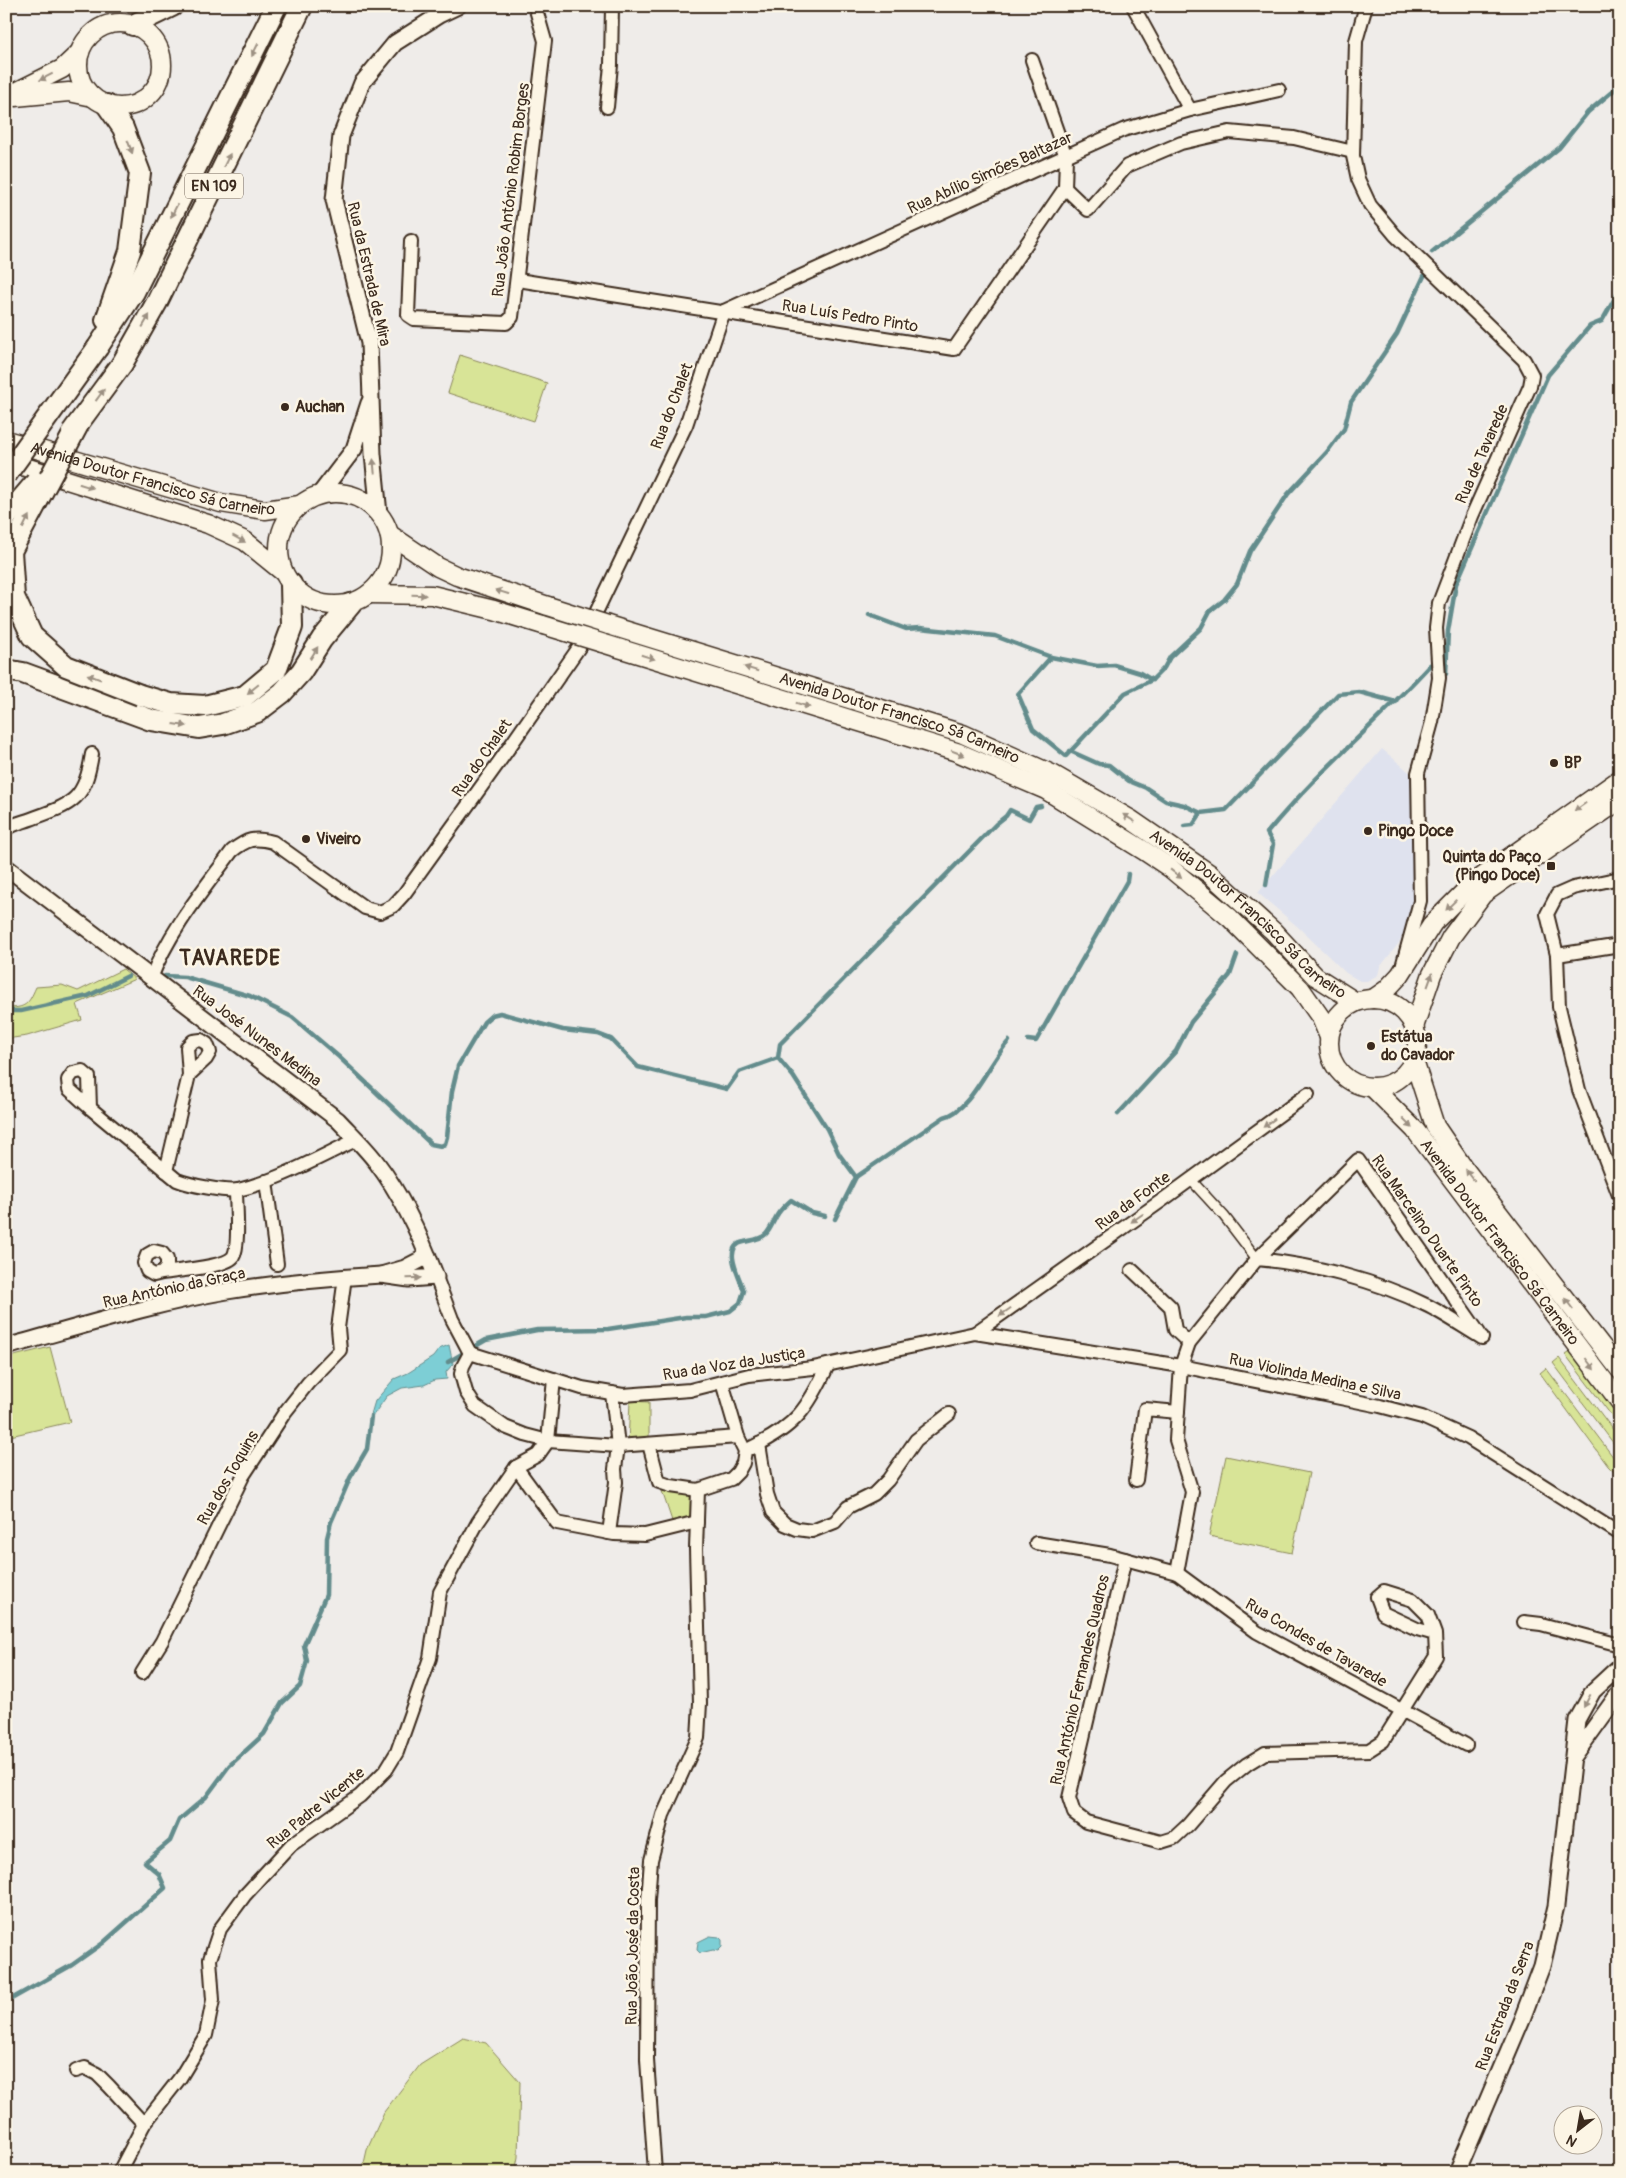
<svg xmlns="http://www.w3.org/2000/svg" width="1626" height="2178" font-family="Pangolin,sans-serif">
	<style>
		.built { fill: #dfe2ee }
		.green { fill: #d8e497; stroke: #8a875a }
		.water { fill: #7dced5; stroke: #638c8c }
		.lines { fill: none; stroke-linecap: round; stroke-linejoin: round }
		.stream { stroke: #638c8c; stroke-width: 4.5 }
		.pedestrian-casing { stroke: #3b2a1e; stroke-width: 12 }
		.minor-casing { stroke: #3b2a1e; stroke-width: 16 }
		.tertiary-casing { stroke: #3b2a1e; stroke-width: 19 }
		.secondary-casing { stroke: #3b2a1e; stroke-width: 21 }
		.primary-casing { stroke: #3b2a1e; stroke-width: 24 }
		.pedestrian { stroke: #fcf5e5; stroke-width: 9 }
		.minor { stroke: #fcf5e5; stroke-width: 12 }
		.tertiary { stroke: #fcf5e5; stroke-width: 15 }
		.secondary { stroke: #fcf5e5; stroke-width: 18 }
		.primary { stroke: #fcf5e5; stroke-width: 20 }
		.secondary-bridge-casing { stroke: #3b2a1e; stroke-width: 21; stroke-linecap: butt }
		.primary-bridge-casing { stroke: #3b2a1e; stroke-width: 24; stroke-linecap: butt }
		.secondary-bridge { stroke: #fcf5e5; stroke-width: 18 }
		.primary-bridge { stroke: #fcf5e5; stroke-width: 20 }
		.oneway { fill: #9c9082 }
		.poi-dot { fill: #3b2a1e; stroke: #fcf5e5; stroke-width: 2 }
		.labels { text-anchor: middle; dominant-baseline: central; stroke-width: 5; stroke-linejoin: round; paint-order: stroke }
		.shield { fill: #fcf5e5; stroke: #75675a; stroke-width: 1 }
		.shield-label { font-size: 15px; font-weight: bold; fill: #3b2a1e }
		.street-label { font-size: 16px; fill: #3b2a1e; stroke: #fcf5e5 }
		.poi-label { font-size: 16px; font-weight: bold; fill: #3b2a1e; stroke: #fcf5e5; text-anchor: start }
		.district-label { font-size: 21px; font-weight: bold; letter-spacing: 1px; fill: #3b2a1e; stroke: #fcf5e5 }
	</style>
	<rect width="100%" height="100%" fill="#efece9"/>
	<filter id="ink" filterUnits="userSpaceOnUse"><feTurbulence type="fractalNoise" baseFrequency=".02" numOctaves="2"/><feDisplacementMap in="SourceGraphic" scale="10" xChannelSelector="R" yChannelSelector="G"/><feConvolveMatrix kernelMatrix="1 2 1 2 8 2 1 2 1" color-interpolation-filters="sRGB"/></filter>
	<g filter="url(#ink)">
		<path class="built" d="M 1382,749 L 1414,776 L 1417,890 L 1406,928 L 1399,943 L 1380,967 L 1378,975 L 1367,981 L 1360,981 L 1346,973 L 1298,927 L 1258,893 Z"/>
		<g class="green">
			<path d="M 460,355 L 547,383 L 534,421 L 448,393 Z"/>
			<path d="M 123,969 L 135,979 L 77,1004 L 82,1020 L 27,1036 L 6,1039 L 6,1008 C 26,1008 28,1005 36,987 L 62,985 L 78,991 Z"/>
			<path d="M 50,1347 L 70,1422 L 6,1437 L 6,1358 Z"/>
			<path d="M 1572,1349 L 1620,1410 L 1620,1427 L 1565,1354 Z"/>
			<path d="M 1559,1358 L 1620,1439 L 1620,1452 L 1553,1363 Z"/>
			<path d="M 1546,1368 L 1620,1466 L 1620,1478 L 1608,1466 L 1540,1373 Z"/>
			<path d="M 630,1401 L 649,1402 L 649,1444 L 628,1445 Z"/>
			<path d="M 1226,1456 L 1309,1473 L 1292,1553 L 1209,1536 Z"/>
			<path d="M 698,1490 L 697,1522 L 673,1524 L 662,1491 Z"/>
			<path d="M 463,2038 L 486,2043 L 520,2082 L 518,2157 L 515,2172 L 362,2172 L 367,2150 L 384,2112 L 420,2065 Z"/>
		</g>
		<g class="water">
			<path d="M 449,1345 L 453,1364 L 446,1372 L 447,1379 L 435,1380 L 424,1385 L 402,1388 L 387,1396 L 369,1421 L 375,1401 L 394,1379 L 408,1373 L 433,1357 L 439,1349 Z"/>
			<path d="M 710,1936 L 719,1937 L 722,1940 L 722,1947 L 718,1951 L 713,1950 L 700,1953 L 697,1950 L 698,1942 Z"/>
		</g>
		<g class="lines">
			<g class="stream">
				<path d="M 1432,252 L 1559,148 L 1588,112 L 1620,85"/>
				<path d="M 869,615 L 906,629 L 920,628 L 995,636 L 1051,657 L 1097,666 L 1114,665 L 1140,673 L 1152,680"/>
				<path d="M 1051,657 L 1018,694 L 1033,729 L 1066,756 L 1125,693 L 1152,680 L 1164,668 L 1170,657 L 1201,628 L 1210,611 L 1224,600 L 1237,584 L 1250,551 L 1288,494 L 1327,452 L 1344,429 L 1351,402 L 1397,334 L 1424,276"/>
				<path d="M 1446,674 L 1448,631 L 1456,584 L 1548,375 L 1590,326 L 1602,321 L 1620,289"/>
				<path d="M 1070,751 L 1099,764 L 1109,765 L 1129,781 L 1146,788 L 1166,801 L 1184,805 L 1201,813 L 1226,810 L 1338,694 L 1359,692 L 1396,702"/>
				<path d="M 1184,826 L 1193,825 L 1201,813"/>
				<path d="M 1266,885 L 1273,844 L 1267,833 C 1317,772 1377,723 1430,665"/>
				<path d="M 165,976 L 185,977 L 250,996 L 292,1017 L 339,1057 L 431,1144 L 441,1146 L 445,1144 L 447,1137 L 452,1091 L 458,1066 L 484,1022 L 492,1015 L 500,1013 L 563,1030 L 598,1034 L 611,1039 L 638,1067 L 727,1089 L 739,1072 L 778,1058"/>
				<path d="M 6,1011 L 21,1011 L 88,996 L 128,976"/>
				<path d="M 1028,1040 L 1036,1041 L 1127,881 L 1128,874"/>
				<path d="M 1118,1114 L 1176,1051 L 1191,1022 L 1230,975 L 1237,955"/>
				<path d="M 856,1177 L 944,1117 C 970,1112 991,1059 1009,1041"/>
				<path d="M 835,1219 L 856,1177 L 839,1154 L 827,1129 L 793,1076 L 778,1058 L 780,1044 L 996,824 L 1006,816 L 1010,810 L 1029,819 L 1036,807 L 1041,806"/>
				<path d="M 448,1362 L 486,1340 L 537,1330 L 608,1329 L 686,1317 L 706,1317 L 730,1311 L 740,1303 L 744,1291 C 740,1278 721,1246 744,1242 C 752,1240 760,1240 766,1234 C 772,1228 774,1218 780,1211 C 783,1207 787,1204 791,1200 L 812,1213 L 825,1216"/>
				<path d="M 6,2002 L 72,1965 L 103,1943 L 165,1888 L 159,1874 L 145,1862 L 170,1841 L 179,1820 L 206,1797 L 229,1766 L 264,1734 L 282,1703 L 300,1686 L 307,1661 L 304,1645 L 326,1595 L 327,1538 L 331,1522 L 350,1478 L 367,1449 L 371,1416"/>
			</g>
			<defs>
				<path id="pedestrian" d="M 1191,1180 L 1224,1216 L 1257,1259"/>
				<g id="minor">
					<path d="M 1133,6 L 1190,110"/>
					<path d="M 1366,6 L 1356,41 L 1353,156 L 1358,179 L 1370,205 L 1395,235 L 1524,360 L 1532,375 L 1530,386 L 1472,516 L 1439,603 L 1436,628 L 1439,678 L 1432,722 L 1418,773 L 1420,901 L 1403,963"/>
					<path d="M 607,107 L 611,65 L 612,6"/>
					<path d="M 1065,188 L 1088,210 L 1127,166 L 1181,143 L 1229,132 L 1294,138 L 1353,152"/>
					<path d="M 411,241 L 408,315 L 414,319 L 506,323 L 512,317 L 545,41 L 535,6"/>
					<path d="M 518,280 L 954,349 L 1065,188 L 1066,157 L 1032,60"/>
					<path d="M 724,311 L 1123,130 L 1190,110 L 1279,90"/>
					<path d="M 6,829 C 13,824 23,822 31,819 C 72,804 85,801 92,754"/>
					<path d="M 1620,878 L 1573,888 L 1557,895 L 1547,914 L 1557,955 L 1559,1007 L 1579,1090 L 1620,1198"/>
					<path d="M 1557,955 L 1620,945"/>
					<path d="M 151,978 C 170,930 202,892 232,851 C 247,839 254,837 273,842 L 365,908 L 380,912 L 393,906 L 404,894 L 499,762 L 580,646 L 686,425 L 724,311"/>
					<path d="M 90,1108 L 89,1077 L 82,1071 L 73,1073 L 68,1080 L 69,1089 L 90,1108 L 177,1180 C 189,1185 226,1192 238,1190 C 277,1181 319,1157 356,1140"/>
					<path d="M 166,1171 L 189,1075 L 187,1047 L 193,1041 L 201,1040 L 207,1044 L 210,1052 L 206,1059 L 189,1075"/>
					<path d="M 266,1181 L 277,1264"/>
					<path d="M 1257,1259 L 1358,1160 L 1479,1333"/>
					<path d="M 1132,1270 L 1171,1307 L 1175,1330 L 1189,1343"/>
					<path d="M 162,1273 L 167,1267 L 167,1259 L 162,1253 L 154,1251 L 147,1255 L 144,1263 L 147,1271 L 154,1275 L 162,1273 C 176,1271 225,1267 233,1257 C 240,1247 236,1204 236,1191"/>
					<path d="M 436,1277 L 452,1319 L 470,1353"/>
					<path d="M 975,1333 L 1164,1199 L 1308,1094"/>
					<path d="M 470,1353 L 582,1388 L 623,1395 L 690,1390 L 749,1375 L 813,1368 L 975,1333 L 1181,1366 L 1380,1406 L 1422,1417 L 1468,1438 L 1620,1534"/>
					<path d="M 470,1353 L 463,1366 L 461,1374 L 466,1392 L 475,1406 L 505,1427 L 525,1435 L 548,1441 L 618,1446 L 738,1437"/>
					<path d="M 649,1444 L 659,1482 L 671,1486 L 698,1490 L 731,1479 L 738,1472 L 743,1463 L 745,1451 L 738,1437 L 722,1382"/>
					<path d="M 759,1444 L 767,1494 L 773,1512 L 785,1524 L 797,1529 L 812,1531 L 835,1522 L 848,1507 L 874,1494 L 888,1480 L 916,1440 L 949,1414"/>
					<path d="M 751,1448 C 795,1427 808,1409 828,1365"/>
					<path d="M 516,1467 L 557,1523 L 614,1534 L 645,1535 L 697,1522"/>
					<path d="M 1136,1480 L 1145,1409 L 1178,1412"/>
					<path d="M 609,1533 L 616,1482 L 615,1469 L 618,1446 L 612,1393"/>
					<path d="M 1036,1543 L 1110,1555 L 1177,1573 L 1257,1632 L 1466,1745"/>
					<path d="M 1125,1559 L 1069,1798 L 1074,1813 L 1086,1822 L 1161,1842 L 1174,1838 L 1188,1825 L 1226,1781 L 1247,1764 L 1265,1753 L 1369,1750 L 1383,1741 L 1436,1656 L 1435,1634 L 1428,1615 L 1413,1600 L 1384,1591 L 1377,1597 L 1383,1613 L 1417,1629 L 1435,1634"/>
					<path d="M 1177,1573 L 1192,1492 L 1176,1440 L 1181,1366 L 1189,1343 L 1257,1259 C 1311,1264 1378,1281 1426,1305 C 1445,1314 1463,1327 1482,1338"/>
					<path d="M 1524,1622 L 1541,1624 L 1620,1645"/>
					<path d="M 142,1673 L 162,1641 L 243,1476 L 285,1412 L 308,1383 L 340,1350 L 338,1328 L 345,1277"/>
					<path d="M 76,2071 L 85,2068 L 97,2074 L 109,2086 L 144,2124"/>
					<path d="M 119,2172 L 144,2124 L 180,2078 L 206,2035 L 213,2000 L 210,1959 L 220,1929 L 245,1895 L 291,1845 L 360,1796 L 386,1770 L 397,1752 L 430,1658 L 440,1592 L 478,1522 L 507,1480 L 516,1467 L 538,1455 L 548,1441 L 554,1379"/>
					<path d="M 655,2172 L 647,2060 L 648,1900 L 651,1860 L 663,1815 L 698,1738 L 700,1703 L 696,1549 L 698,1490"/>
				</g>
				<g id="tertiary">
					<path d="M 319,495 L 354,449 L 369,403"/>
					<path d="M 379,514 L 373,454 L 369,343 L 334,200 L 341,136 L 362,83 L 395,43 L 439,15 L 458,6"/>
					<path d="M 6,867 L 338,1120 C 351,1134 366,1148 377,1163 C 403,1197 421,1237 436,1277 L 409,1279 L 381,1275 L 405,1268 L 428,1256"/>
					<path d="M 6,1347 C 79,1327 152,1304 227,1291 C 277,1283 330,1278 381,1275"/>
					<path d="M 1574,1756 L 1620,1692"/>
					<path d="M 1457,2172 L 1522,2019 L 1542,1966 L 1556,1906 L 1577,1720 L 1593,1691 L 1620,1666"/>
				</g>
				<g id="secondary">
					<circle cx="120" cy="65" r="42"/>
					<path d="M 6,97 L 62,69 L 80,52"/>
					<path d="M 15,97 L 69,92 L 93,97"/>
					<path id="s1" d="M 6,440 L 221,503 L 265,510 L 300,505"/>
					<path d="M 6,461 L 208,524 L 245,541 L 282,571"/>
					<circle cx="335" cy="549" r="56"/>
					<path d="M 389,534 L 438,567 L 457,576 L 548,606"/>
					<path d="M 370,594 L 432,595 L 494,610 L 543,625"/>
					<path id="s2" d="M 608,625 L 963,734 L 1054,775 L 1130,819 L 1210,874 L 1273,931 L 1315,976 L 1356,1002"/>
					<path d="M 602,643 L 957,752 L 1046,790 L 1143,850 L 1170,868 L 1230,918 L 1300,988 L 1321,1018 L 1329,1037"/>
					<circle cx="1373" cy="1043" r="44"/>
					<path d="M 1373,999 L 1386,990 L 1400,975 L 1433,923 L 1472,884 L 1620,779"/>
					<path d="M 1414,1027 L 1432,974 L 1451,937 L 1483,894 L 1620,800"/>
					<path d="M 1414,1061 L 1435,1126 L 1463,1167 L 1620,1370"/>
					<path id="s3" d="M 1373,1088 L 1415,1130 L 1620,1402"/>
				</g>
				<g id="primary">
					<path d="M 133,25 L 172,6"/>
					<path d="M 106,320 L 130,251 L 140,173 L 123,128 L 107,105"/>
					<path d="M 98,347 L 134,292 L 276,6"/>
					<path d="M 122,364 L 157,302 L 302,6"/>
					<path d="M 6,670 L 23,673 L 151,720 L 199,728 L 223,724 L 257,712 L 282,693 L 301,672 L 322,639 L 351,604"/>
					<path d="M 140,695 L 171,704 L 205,706 L 245,696 L 276,670 L 292,627 L 291,584"/>
				</g>
			</defs>
			<use href="#pedestrian" class="pedestrian-casing"/>
			<use href="#minor" class="minor-casing"/>
			<use href="#tertiary" class="tertiary-casing"/>
			<use href="#secondary" class="secondary-casing"/>
			<use href="#primary" class="primary-casing"/>
			<use href="#pedestrian" class="pedestrian"/>
			<use href="#minor" class="minor"/>
			<use href="#tertiary" class="tertiary"/>
			<use href="#secondary" class="secondary"/>
			<use href="#primary" class="primary"/>
			<defs>
				<g id="secondary-bridge">
					<path d="M 548,606 L 608,625"/>
					<path d="M 543,625 L 602,643"/>
				</g>
				<g id="primary-bridge">
					<path d="M 79,423 L 11,551 L 14,597 L 32,636 L 66,666 L 140,695"/>
					<path d="M 72,432 L 122,364"/>
					<path d="M 6,475 L 98,347"/>
					<path d="M 6,517 L 36,482"/>
				</g>
			</defs>
			<use href="#secondary-bridge" class="secondary-bridge-casing"/>
			<use href="#primary-bridge" class="primary-bridge-casing"/>
			<use href="#secondary-bridge" class="secondary-bridge"/>
			<use href="#primary-bridge" class="primary-bridge"/>
		</g>
		<defs><path id="oneway-solid" d="M-6-.8H1V-3.2L6.5 0L1 3.2V.8H-6Z" transform="scale(1.25)"/></defs>
		<g class="oneway">
			<use href="#oneway-solid" transform="translate(255 50) rotate(117)"/>
			<use href="#oneway-solid" transform="translate(46 77) rotate(153)"/>
			<use href="#oneway-solid" transform="translate(130 147) rotate(70)"/>
			<use href="#oneway-solid" transform="translate(227 160) rotate(-64)"/>
			<use href="#oneway-solid" transform="translate(174 211) rotate(117)"/>
			<use href="#oneway-solid" transform="translate(146 321) rotate(-60)"/>
			<use href="#oneway-solid" transform="translate(100 395) rotate(-54)"/>
			<use href="#oneway-solid" transform="translate(374 466) rotate(-95)"/>
			<use href="#oneway-solid" transform="translate(86 486) rotate(17)"/>
			<use href="#oneway-solid" transform="translate(26 522) rotate(-64)"/>
			<use href="#oneway-solid" transform="translate(239 539) rotate(28)"/>
			<use href="#oneway-solid" transform="translate(502 592) rotate(-162)"/>
			<use href="#oneway-solid" transform="translate(419 595) rotate(2)"/>
			<use href="#oneway-solid" transform="translate(314 653) rotate(-58)"/>
			<use href="#oneway-solid" transform="translate(648 657) rotate(17)"/>
			<use href="#oneway-solid" transform="translate(751 669) rotate(-163)"/>
			<use href="#oneway-solid" transform="translate(94 677) rotate(-159)"/>
			<use href="#oneway-solid" transform="translate(253 689) rotate(141)"/>
			<use href="#oneway-solid" transform="translate(803 705) rotate(17)"/>
			<use href="#oneway-solid" transform="translate(180 725) rotate(8)"/>
			<use href="#oneway-solid" transform="translate(958 753) rotate(21)"/>
			<use href="#oneway-solid" transform="translate(1580 807) rotate(145)"/>
			<use href="#oneway-solid" transform="translate(1129 818) rotate(-148)"/>
			<use href="#oneway-solid" transform="translate(1176 874) rotate(38)"/>
			<use href="#oneway-solid" transform="translate(1451 905) rotate(135)"/>
			<use href="#oneway-solid" transform="translate(1430 980) rotate(-70)"/>
			<use href="#oneway-solid" transform="translate(1269 1123) rotate(144)"/>
			<use href="#oneway-solid" transform="translate(1407 1123) rotate(45)"/>
			<use href="#oneway-solid" transform="translate(1470 1175) rotate(-127)"/>
			<use href="#oneway-solid" transform="translate(1137 1218) rotate(145)"/>
			<use href="#oneway-solid" transform="translate(414 1278) rotate(-2)"/>
			<use href="#oneway-solid" transform="translate(1569 1304) rotate(-127)"/>
			<use href="#oneway-solid" transform="translate(1005 1312) rotate(145)"/>
			<use href="#oneway-solid" transform="translate(1590 1364) rotate(53)"/>
			<use href="#oneway-solid" transform="translate(1587 1701) rotate(118)"/>
		</g>
	</g>
	<g class="poi-dot">
		<circle cx="285" cy="407" r="5"/>
		<circle cx="1554" cy="763" r="5"/>
		<circle cx="1368" cy="831" r="5"/>
		<circle cx="306" cy="839" r="5"/>
		<rect x="1546" y="861" width="10" height="10" rx="2.5"/>
		<circle cx="1371" cy="1046" r="5"/>
	</g>
	<g class="labels">
		<rect class="shield" x="185" y="173.5" width="58" height="25" rx="4"/>
		<g class="shield-label">
			<text x="214" y="186">EN 109</text>
		</g>
		<g class="street-label">
			<text transform="translate(990 173) rotate(-24)">Rua Abílio Simões Baltazar</text>
			<text transform="translate(511 190) rotate(-83)">Rua João António Robim Borges</text>
			<text transform="translate(369 274) rotate(77)">Rua da Estrada de Mira</text>
			<text transform="translate(850 316) rotate(9)">Rua Luís Pedro Pinto</text>
			<text transform="translate(672 406) rotate(-69)">Rua do Chalet</text>
			<text transform="translate(1482 454) rotate(-66)">Rua de Tavarede</text>
			<text stroke="none"><textPath href="#s1" startOffset="152">Avenida Doutor Francisco Sá Carneiro</textPath></text>
			<text stroke="none"><textPath href="#s2" startOffset="306">Avenida Doutor Francisco Sá Carneiro</textPath></text>
			<text transform="translate(482 758) rotate(-55)">Rua do Chalet</text>
			<text stroke="none"><textPath href="#s2" startOffset="711">Avenida Doutor Francisco Sá Carneiro</textPath></text>
			<text transform="translate(257 1036) rotate(37)">Rua José Nunes Medina</text>
			<text transform="translate(1133 1201) rotate(-36)">Rua da Fonte</text>
			<text transform="translate(1427 1231) rotate(55)">Rua Marcelino Duarte Pinto</text>
			<text stroke="none"><textPath href="#s3" startOffset="200">Avenida Doutor Francisco Sá Carneiro</textPath></text>
			<text transform="translate(174 1288) rotate(-12)">Rua António da Graça</text>
			<text transform="translate(734 1364) rotate(-9)">Rua da Voz da Justiça</text>
			<text transform="translate(1315 1377) rotate(12)">Rua Violinda Medina e Silva</text>
			<text transform="translate(228 1478) rotate(-60)">Rua dos Toquins</text>
			<text transform="translate(1316 1643) rotate(30)">Rua Condes de Tavarede</text>
			<text transform="translate(1080 1680) rotate(-77)">Rua António Fernandes Quadros</text>
			<text transform="translate(316 1808) rotate(-39)">Rua Padre Vicente</text>
			<text transform="translate(633 1946) rotate(-89)">Rua João José da Costa</text>
			<text transform="translate(1505 2006) rotate(-69)">Rua Estrada da Serra</text>
		</g>
		<g class="poi-label">
			<text x="295" y="407">Auchan</text>
			<text x="1564" y="763">BP</text>
			<text x="1378" y="831">Pingo Doce</text>
			<text x="316" y="839">Viveiro</text>
			<text x="1541" y="857" text-anchor="end">Quinta do Paço<tspan x="1541" dy="18">(Pingo Doce)</tspan></text>
			<text x="1381" y="1037">Estátua<tspan x="1381" dy="18">do Cavador</tspan></text>
		</g>
		<g class="district-label">
			<text x="230" y="958">TAVAREDE</text>
		</g>
	</g>
	<rect width="1626" height="2178" fill="none" stroke="#fcf5e5" stroke-width="25"/>
	<rect x="12" y="12" width="1601" height="2153" fill="none" stroke="#3b2a1e" stroke-width="2" filter="url(#ink)"/>
	<g transform="translate(1578 2130) rotate(211)"><circle r="24" fill="#fcf5e5" stroke="#afa495"/>
	<path d="M0-4L9 19L0 12L-9 19Z" fill="#3b2a1e"/>
	<text y="-8" font-size="14" font-weight="bold" text-anchor="middle" fill="#3b2a1e">N</text>
	</g>
</svg>
